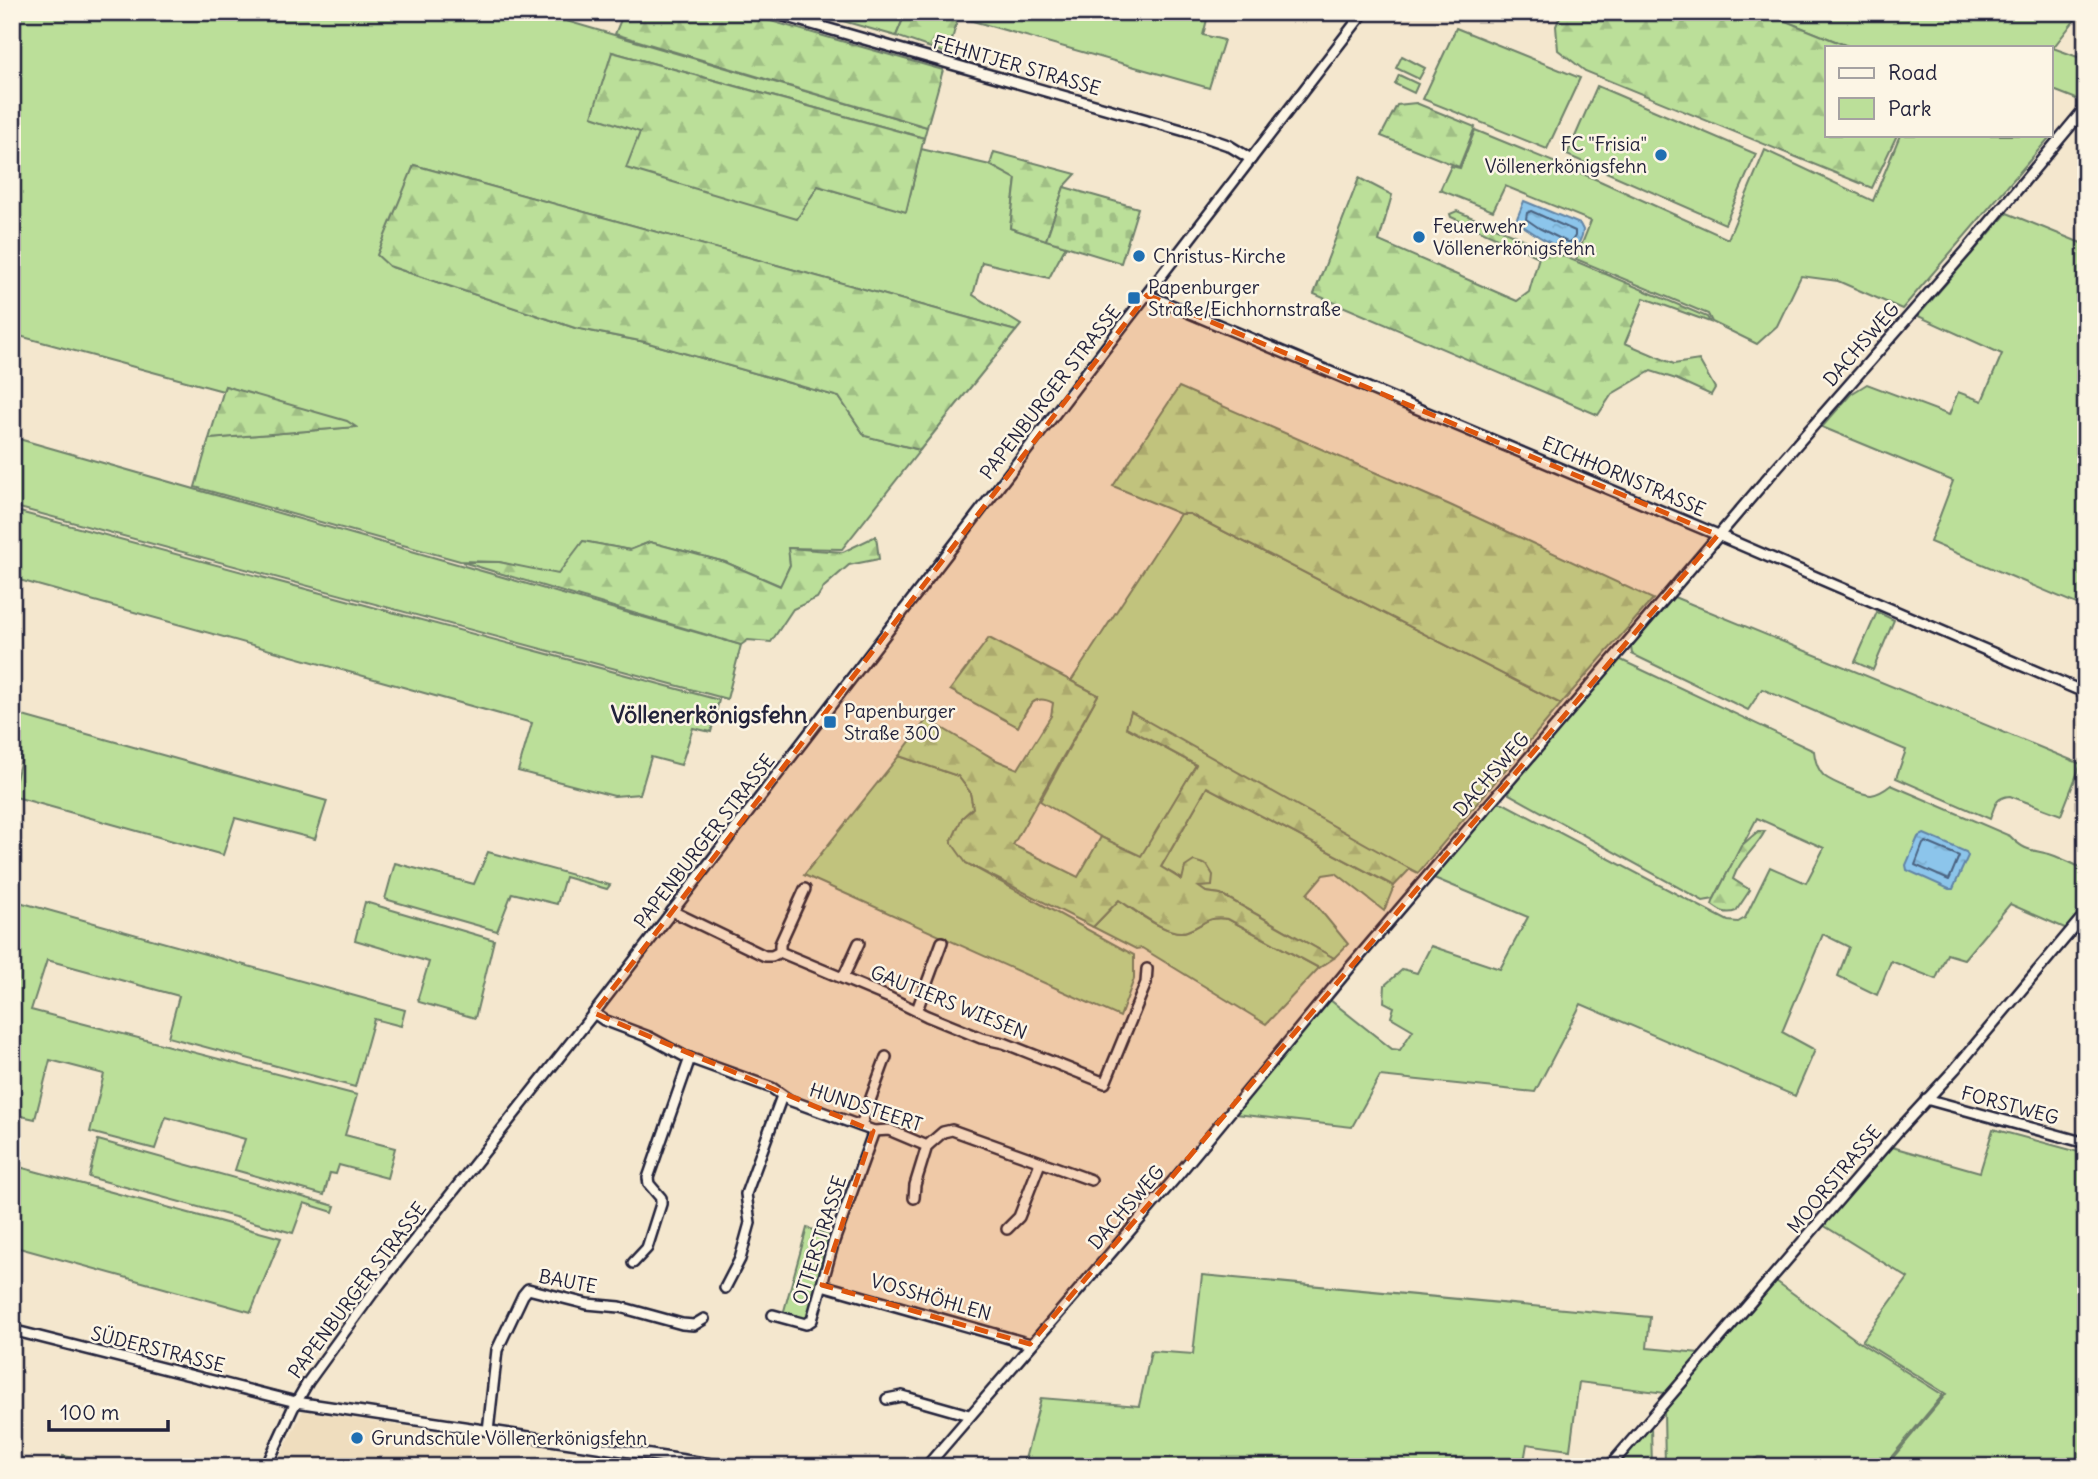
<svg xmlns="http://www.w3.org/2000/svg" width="2098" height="1479" font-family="Delius,sans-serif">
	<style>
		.built { fill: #efddbe }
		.green { fill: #bbdf99; stroke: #6e806a; stroke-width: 2 }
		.forest { fill: url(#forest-firs); stroke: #6e806a; stroke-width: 2 }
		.cemetery { fill: url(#cemetery-stones); stroke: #6e806a; stroke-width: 2 }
		.water { fill: url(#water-ripples); stroke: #6284a5; stroke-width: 2 }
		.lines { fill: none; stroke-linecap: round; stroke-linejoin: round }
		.shore { stroke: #4c6381; stroke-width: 2 }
		.minor-casing { stroke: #22223b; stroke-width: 14 }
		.minor { stroke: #fcf5e5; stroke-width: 9 }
		.marked { fill: #de560e; fill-opacity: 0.2; stroke: #de560e; stroke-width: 5; stroke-dasharray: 14 9; stroke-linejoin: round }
		.poi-dot { fill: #1f6fb2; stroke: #fcf5e5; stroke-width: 2.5 }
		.labels { text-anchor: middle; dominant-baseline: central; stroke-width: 5; stroke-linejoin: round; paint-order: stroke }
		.street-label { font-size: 19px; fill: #22223b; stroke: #fcf5e5 }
		.poi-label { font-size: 19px; fill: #22223b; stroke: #fcf5e5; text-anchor: start }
		.quarter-label { font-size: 23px; font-weight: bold; fill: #22223b; stroke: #fcf5e5 }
	</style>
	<defs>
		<pattern id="forest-firs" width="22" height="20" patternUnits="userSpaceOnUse" patternTransform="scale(1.75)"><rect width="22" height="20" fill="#bbdf99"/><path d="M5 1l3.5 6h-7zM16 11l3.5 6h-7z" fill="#a0bf85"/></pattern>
		<pattern id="cemetery-stones" width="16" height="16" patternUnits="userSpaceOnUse" patternTransform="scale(1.75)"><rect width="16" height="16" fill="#bbdf99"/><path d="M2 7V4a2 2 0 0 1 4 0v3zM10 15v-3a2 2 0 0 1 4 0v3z" fill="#a0bf85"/></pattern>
		<pattern id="water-ripples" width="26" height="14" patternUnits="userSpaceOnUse" patternTransform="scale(1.75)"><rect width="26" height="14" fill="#8cc5eb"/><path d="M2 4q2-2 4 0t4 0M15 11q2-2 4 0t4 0" fill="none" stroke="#78a9ca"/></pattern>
	</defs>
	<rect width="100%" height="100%" fill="#f4e7ce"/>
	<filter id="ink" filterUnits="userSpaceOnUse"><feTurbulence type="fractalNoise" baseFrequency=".0143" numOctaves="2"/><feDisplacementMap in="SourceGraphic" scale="14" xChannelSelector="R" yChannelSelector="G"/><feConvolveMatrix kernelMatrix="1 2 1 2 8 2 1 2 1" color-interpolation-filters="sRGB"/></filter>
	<g filter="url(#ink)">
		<path class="built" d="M 303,1411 L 471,1437 L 466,1467 L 275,1467 Z"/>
		<g class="green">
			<path d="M 12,12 L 471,12 L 482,15 L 483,12 L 536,12 L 927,127 L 924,138 L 612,52 L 641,132 L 627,168 L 818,186 L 906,211 L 921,149 L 990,165 L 1016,178 L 1010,228 L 1066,246 L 1049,278 L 982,262 L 973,295 L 1021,325 L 1016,331 L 414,165 L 389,266 L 575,328 L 645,342 L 839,397 L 865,436 L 920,450 L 842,549 L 789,548 L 790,565 L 781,586 L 725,562 L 650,542 L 630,550 L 583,541 L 559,576 L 499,562 L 460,561 L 195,487 L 209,439 L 355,427 L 225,386 L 223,391 L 12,334 Z"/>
			<path d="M 811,12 L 906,12 L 896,36 Z"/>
			<path d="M 941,12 L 1209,12 L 1203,35 L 1224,40 L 1209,88 Z"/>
			<path d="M 1778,12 L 2081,12 L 2053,48 L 2086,60 L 2086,99 L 2084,102 L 2051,89 L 2051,47 L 1850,47 L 1777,18 Z"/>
			<path d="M 1456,28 L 1580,78 L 1547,149 L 1423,99 Z"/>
			<path d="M 1402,56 L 1425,68 L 1419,79 L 1396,68 Z"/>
			<path d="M 1399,75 L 1418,84 L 1414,93 L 1395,84 Z"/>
			<path d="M 1597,86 L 1756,154 L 1725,224 L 1567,155 Z"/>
			<path d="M 1475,130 L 1600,181 L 1728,239 L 1765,150 L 1873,201 L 1900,135 L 2042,135 L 2049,138 L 1902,309 L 1838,281 L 1801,276 L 1777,326 L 1757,344 L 1712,322 L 1708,314 L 1576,259 L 1591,221 L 1505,186 L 1493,211 L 1440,190 L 1451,166 L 1460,168 Z"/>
			<path d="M 2007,213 L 2086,245 L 2086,608 L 1930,542 L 1953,481 L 1822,427 L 1851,394 L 1867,384 L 1949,415 L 1958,392 L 1982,401 L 2002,354 L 1918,316 Z"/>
			<path d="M 12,437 L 741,645 L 727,699 L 12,506 Z"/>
			<path d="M 12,510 L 719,700 L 711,732 L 693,728 L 681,765 L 651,757 L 640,794 L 614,796 L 518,771 L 532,723 L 12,578 Z"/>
			<path d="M 1180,514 L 1190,514 L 1561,704 L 1418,873 L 1126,727 L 1196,765 L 1141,857 L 1101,837 L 1040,801 L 1098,695 L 1071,681 Z"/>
			<path d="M 1674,597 L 2081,764 L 2061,815 L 2010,796 C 1995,797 1995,806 1990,819 L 1896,778 L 1906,750 L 1762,689 L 1748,710 L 1632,654 L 1631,647 Z"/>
			<path d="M 1877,612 L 1894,620 L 1873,670 L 1855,662 Z"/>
			<path d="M 1619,659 L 1814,751 C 1815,761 1817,769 1824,776 C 1832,782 1862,795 1871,795 C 1878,794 1886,789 1891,785 L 2010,836 C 2028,855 2035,848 2055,856 C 2065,860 2076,865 2086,870 L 2086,904 L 2067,929 L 2010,904 L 1964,959 L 1947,954 L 1936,979 L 1891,961 L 1877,995 L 1838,976 L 1849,947 L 1823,934 L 1782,1032 L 1815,1050 L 1795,1096 L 1581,1004 L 1535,1092 L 1380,1076 L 1352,1127 L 1235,1114 L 1330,1000 L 1392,1049 L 1400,1050 L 1413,1030 L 1391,1017 L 1394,1007 L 1384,1002 L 1385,985 L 1403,969 L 1417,973 L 1431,946 L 1500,969 L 1528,917 L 1434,878 L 1495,803 L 1503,803 L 1728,921 L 1738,922 L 1745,918 L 1770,867 L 1806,883 L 1824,848 L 1757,818 L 1714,899 L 1703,901 L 1509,794 L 1510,787 Z"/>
			<path d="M 12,713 L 327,801 L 315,839 L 235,818 L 223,855 L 12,796 L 21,759 L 12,757 L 15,741 L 12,740 Z"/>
			<path d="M 899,756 L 958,776 L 970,792 L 973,808 L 962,818 L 966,863 L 1134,955 L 1134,979 L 1120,1017 L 804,875 Z"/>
			<path d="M 1207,787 L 1394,886 L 1384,911 L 1336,873 L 1323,875 L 1307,894 L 1348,944 L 1334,958 L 1221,894 L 1206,892 L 1161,867 Z"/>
			<path d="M 488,852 L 610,885 L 607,889 L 565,877 L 557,904 L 512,893 L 497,931 L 385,899 L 395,863 L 474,884 Z"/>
			<path d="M 12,900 L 405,1010 L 401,1026 L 374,1019 L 355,1087 L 168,1037 L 179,996 L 47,960 L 31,1010 L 357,1095 L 345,1135 L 395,1148 L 387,1178 L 339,1165 L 336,1174 L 330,1173 L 324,1195 L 235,1170 L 245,1139 L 166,1117 L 155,1149 L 90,1132 L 104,1074 L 50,1060 L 35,1119 L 12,1114 Z"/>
			<path d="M 1119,900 C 1134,910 1169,938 1187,931 C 1207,924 1204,916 1228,919 L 1319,968 L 1266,1024 L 1142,948 L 1136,949 L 1093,927 Z"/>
			<path d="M 365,902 L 494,940 L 475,1018 L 419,1002 L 418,998 L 429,962 L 355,940 Z"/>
			<path d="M 1993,1129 L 2086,1154 L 2086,1460 L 2082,1467 L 1885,1467 L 1946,1394 L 1862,1341 L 1908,1278 L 1823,1225 L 1892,1147 L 1980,1172 Z"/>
			<path d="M 98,1140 L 335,1206 L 333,1212 L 304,1203 L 293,1233 L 89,1177 Z"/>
			<path d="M 12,1165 L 281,1238 L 251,1312 L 12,1246 Z"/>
			<path d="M 807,1228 L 836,1236 L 812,1320 L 782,1318 Z"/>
			<path d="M 1202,1275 L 1650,1317 L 1647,1348 L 1701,1353 L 1665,1393 L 1579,1382 L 1570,1450 L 1527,1444 L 1523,1467 L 1023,1467 L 1041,1398 L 1139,1406 L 1151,1351 L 1193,1354 Z"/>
			<path d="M 1776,1281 L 1859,1342 L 1943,1395 L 1883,1467 L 1778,1467 L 1763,1457 L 1758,1457 L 1743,1467 L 1665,1467 L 1664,1411 Z"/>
			<path d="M 1651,1426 L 1652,1467 L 1616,1467 Z"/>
			<path d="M 63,1456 L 132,1467 L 61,1467 Z"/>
		</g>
		<g class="forest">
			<path d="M 624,12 L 739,12 L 943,70 L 927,127 L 615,34 Z"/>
			<path d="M 906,12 L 941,12 L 958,18 L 948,54 L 896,36 Z"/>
			<path d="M 1562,12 L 1778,12 L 1778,18 L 1850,47 L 1827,47 L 1827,135 L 1897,135 L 1872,188 L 1585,71 L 1558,50 L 1556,26 Z"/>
			<path d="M 612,52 L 924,138 L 906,212 L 818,186 L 797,219 L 626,168 L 640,132 L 592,116 Z"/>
			<path d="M 1416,103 L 1475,127 L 1459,167 L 1381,136 L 1397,105 Z"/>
			<path d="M 994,152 L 1076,174 L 1064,187 L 1046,240 L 1010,228 L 1016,179 L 990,165 Z"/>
			<path d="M 414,165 L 1016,331 L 920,450 L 865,436 L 839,397 L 645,342 L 575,328 L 389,266 L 377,255 Z"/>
			<path d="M 1359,178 L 1392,195 L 1379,241 L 1517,301 L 1529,292 L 1539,257 L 1451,217 L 1450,214 L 1457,211 L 1707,317 L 1710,322 L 1644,298 L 1625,343 L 1674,364 L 1699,360 L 1715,388 L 1711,395 L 1676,379 L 1651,371 L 1612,394 L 1598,415 L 1314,294 Z"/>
			<path d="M 225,386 L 347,421 L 356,427 L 209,439 Z"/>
			<path d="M 1179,387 L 1450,505 L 1653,599 L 1561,704 L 1190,514 L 1180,514 L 1113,486 Z"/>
			<path d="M 876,536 L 879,559 L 849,565 L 824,587 L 817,598 L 793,609 L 771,642 L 748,640 L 741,645 L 462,562 L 499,562 L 558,574 L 583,541 L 630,550 L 650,542 L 725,562 L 780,586 L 790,565 L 788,548 L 843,552 Z"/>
			<path d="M 989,638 L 1098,695 L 1013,845 L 1078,877 L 1101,837 L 1141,856 L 1196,765 L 1126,727 L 1131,712 L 1410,869 L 1394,886 L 1207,787 L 1161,867 L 1182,880 L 1185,867 L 1194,861 L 1207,865 L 1213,875 L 1212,886 L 1199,887 L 1206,892 L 1220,894 L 1334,958 L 1319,968 L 1228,919 C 1204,916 1207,924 1187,931 C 1169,938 1134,909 1119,900 L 1093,927 L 966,863 L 951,842 L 962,818 L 973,808 L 970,792 L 958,776 L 899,756 L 927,719 L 996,760 L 1018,769 L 1051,716 L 1053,703 C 1032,692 1027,709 1018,727 L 950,690 Z"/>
			<path d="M 1758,831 L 1765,831 C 1756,849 1739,860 1733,879 L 1750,890 L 1736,911 C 1726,915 1720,911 1712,905 L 1714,899 L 1741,846 Z"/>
		</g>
		<path class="cemetery" d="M 1064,187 L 1138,208 L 1121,263 L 1046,240 Z"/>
		<g class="water">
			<path d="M 1524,201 L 1580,224 L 1583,230 C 1582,239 1579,244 1572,250 C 1552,247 1533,233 1516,221 Z"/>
			<path d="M 1924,834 L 1966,852 L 1968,856 L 1953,889 L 1949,889 L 1907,870 L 1906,865 L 1918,837 Z"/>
		</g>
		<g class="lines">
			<g class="shore">
				<path d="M 1531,211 L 1575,231 L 1575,236 L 1571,242 L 1567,242 L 1539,228 L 1526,219 L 1527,213 Z"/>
				<path d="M 1926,842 L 1959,856 L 1949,880 L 1915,865 L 1923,844 Z"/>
			</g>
			<defs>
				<g id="minor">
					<path d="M 770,12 L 1199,135 L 1228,145 L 1251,159"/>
					<path d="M 1147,295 L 1718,535 L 2086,693"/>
					<path d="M 672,911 L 765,956 L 772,956 L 780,952 L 890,998 L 927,1016 L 981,1038 L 1004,1043 L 1105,1083 L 1146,983 L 1147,969"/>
					<path d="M 780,952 L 780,944 L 805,889"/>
					<path d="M 843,978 L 859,943"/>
					<path d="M 917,1010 L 942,942"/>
					<path d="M 594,1013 L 604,1020 L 649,1037 L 684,1056 L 772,1088 L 789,1100 L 874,1131 L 889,1130 L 927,1146 L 943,1132 L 952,1130 L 1091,1180"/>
					<path d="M 1926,1099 L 2086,1143"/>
					<path d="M 861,1125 L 886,1057"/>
					<path d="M 914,1198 L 915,1185 L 927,1146"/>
					<path d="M 1007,1229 L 1019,1217 L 1040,1163"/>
					<path d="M 633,1263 L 647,1248 L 661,1204 L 661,1198 L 649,1184 L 648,1178 L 690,1058"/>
					<path d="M 822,1285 L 1030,1344"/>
					<path d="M 725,1288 L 740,1259 L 750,1223 L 746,1194 L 782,1096"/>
					<path d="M 773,1315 L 806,1324 L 812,1320 L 834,1241 L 874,1131"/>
					<path d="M 12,1330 L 296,1402 L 731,1467"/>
					<path d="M 887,1399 L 902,1396 L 969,1415"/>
					<path d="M 488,1431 L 497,1350 L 523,1295 L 528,1289 L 587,1304 L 620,1307 L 682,1324 L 694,1325 L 704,1319"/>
					<path d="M 266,1467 L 293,1408 L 308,1382 L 372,1294 L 594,1013 L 1364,12"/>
					<path d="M 926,1467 L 1178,1175 L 1352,965 L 1771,474 L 1966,251 L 2086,107"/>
					<path d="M 1609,1467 L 1896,1133 L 1955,1069 L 2086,913"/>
				</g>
			</defs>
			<use href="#minor" class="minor-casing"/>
			<use href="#minor" class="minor"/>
		</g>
	</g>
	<path class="marked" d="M 1147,295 L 1718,535 L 1030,1344 L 822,1285 L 873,1131 L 594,1013 Z"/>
	<g class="poi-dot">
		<circle cx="1661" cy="155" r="7"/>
		<circle cx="1419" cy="237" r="7"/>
		<circle cx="1139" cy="256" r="7"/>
		<rect x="1127" y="291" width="14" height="14" rx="3.5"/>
		<rect x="823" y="715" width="14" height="14" rx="3.5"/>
		<circle cx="357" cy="1438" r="7"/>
	</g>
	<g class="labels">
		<g class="street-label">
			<text transform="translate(1017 65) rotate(16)">FEHNTJER STRASSE</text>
			<text transform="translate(1861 344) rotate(-49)">DACHSWEG</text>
			<text transform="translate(1050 392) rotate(-52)">PAPENBURGER STRASSE</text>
			<text transform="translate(1624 476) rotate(23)">EICHHORNSTRASSE</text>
			<text transform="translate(1491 774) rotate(-49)">DACHSWEG</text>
			<text transform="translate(704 841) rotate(-52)">PAPENBURGER STRASSE</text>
			<text transform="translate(949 1002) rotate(22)">GAUTIERS WIESEN</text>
			<text transform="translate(2010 1105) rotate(15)">FORSTWEG</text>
			<text transform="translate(866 1107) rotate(18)">HUNDSTEERT</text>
			<text transform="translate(1834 1179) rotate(-50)">MOORSTRASSE</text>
			<text transform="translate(1126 1207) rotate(-49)">DACHSWEG</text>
			<text transform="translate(819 1240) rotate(-72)">OTTERSTRASSE</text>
			<text transform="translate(568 1281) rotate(11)">BAUTE</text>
			<text transform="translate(357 1290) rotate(-53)">PAPENBURGER STRASSE</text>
			<text transform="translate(931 1297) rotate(16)">VOSSHÖHLEN</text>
			<text transform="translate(158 1349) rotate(14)">SÜDERSTRASSE</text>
		</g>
		<g class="poi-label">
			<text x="1647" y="144" text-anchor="end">FC "Frisia"<tspan x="1647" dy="22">Völlenerkönigsfehn</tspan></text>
			<text x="1433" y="226">Feuerwehr<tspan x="1433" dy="22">Völlenerkönigsfehn</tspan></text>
			<text x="1153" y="256">Christus-Kirche</text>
			<text x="1148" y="287">Papenburger<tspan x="1148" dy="22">Straße/Eichhornstraße</tspan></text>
			<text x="844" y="711">Papenburger<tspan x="844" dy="22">Straße 300</tspan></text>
			<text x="371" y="1438">Grundschule Völlenerkönigsfehn</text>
		</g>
		<g class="quarter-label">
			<text x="709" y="714">Völlenerkönigsfehn</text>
		</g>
	</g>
	<rect width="2098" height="1479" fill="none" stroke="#fcf5e5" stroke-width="42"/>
	<rect x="21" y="21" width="2056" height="1437" fill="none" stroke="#22223b" stroke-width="2.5" filter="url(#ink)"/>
	<rect x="1825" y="46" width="228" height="91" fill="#fcf5e5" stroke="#a5a1a1" stroke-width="2"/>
	<rect x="1839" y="68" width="35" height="10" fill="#fcf5e5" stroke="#a5a1a1" stroke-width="2"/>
	<text x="1888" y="80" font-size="21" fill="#22223b">Road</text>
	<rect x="1839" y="98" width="35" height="21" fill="#bbdf99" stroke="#a5a1a1" stroke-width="2"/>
	<text x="1888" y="116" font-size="21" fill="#22223b">Park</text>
	<path d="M49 1420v10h119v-10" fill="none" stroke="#22223b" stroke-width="3.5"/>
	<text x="60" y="1420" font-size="21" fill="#22223b" stroke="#fcf5e5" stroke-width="5" paint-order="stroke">100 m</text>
</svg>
